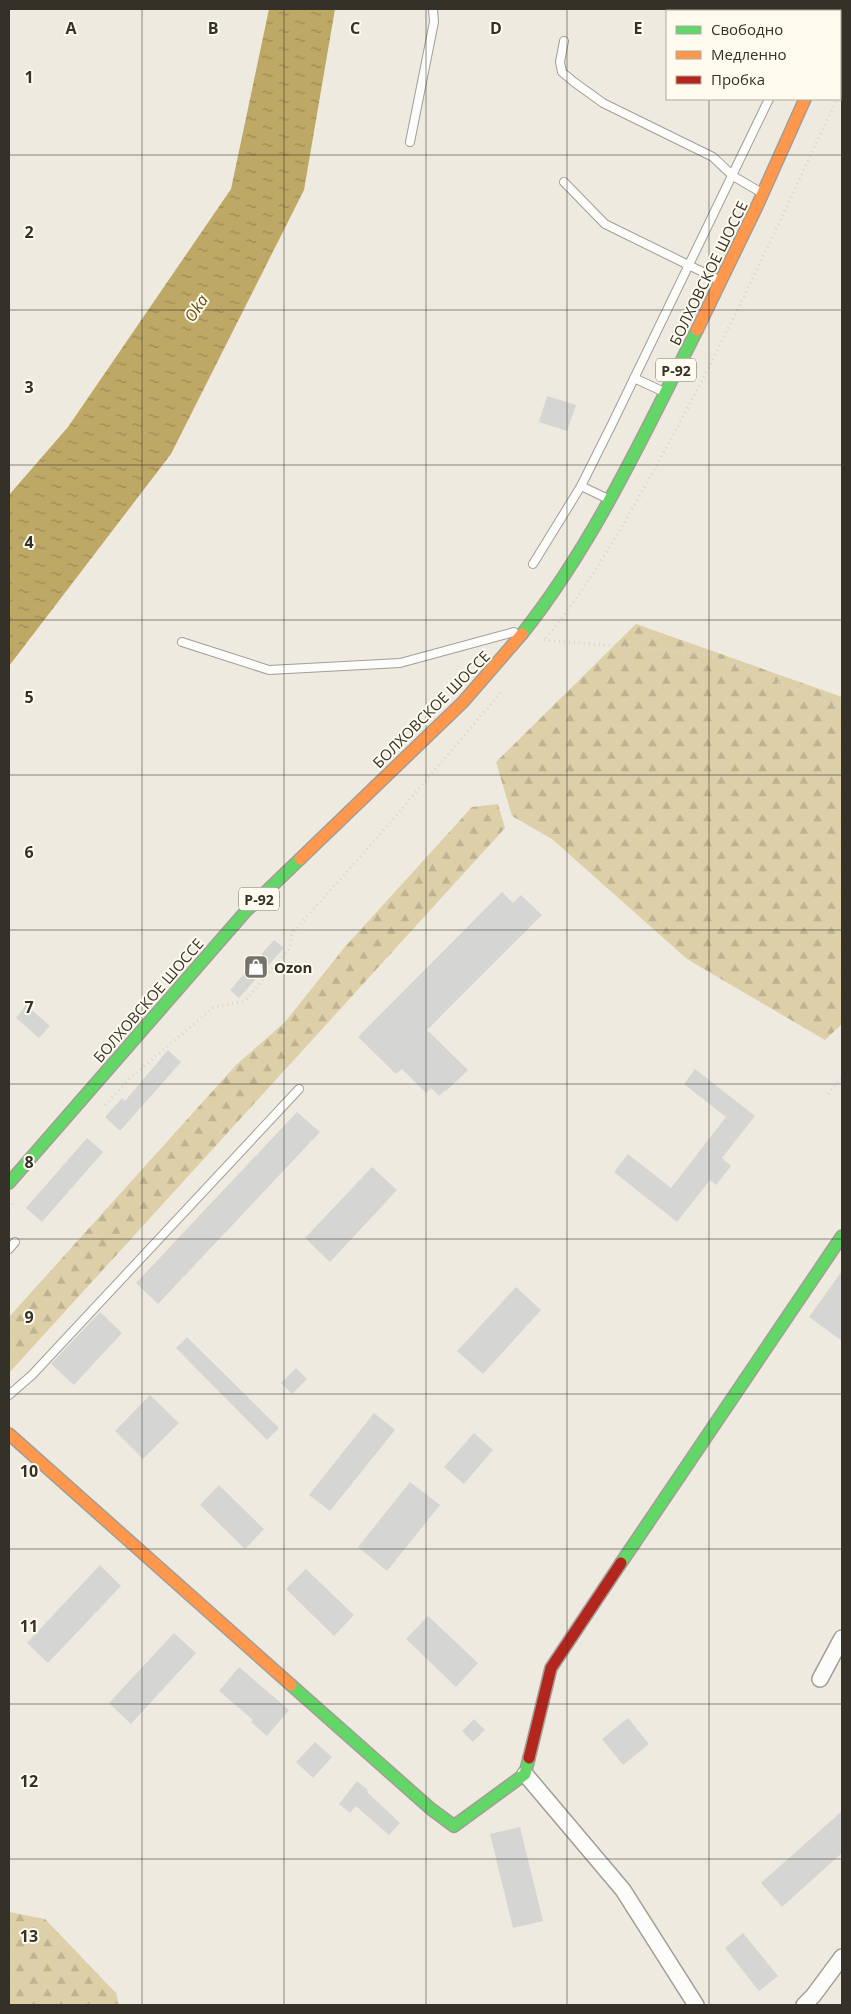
<svg xmlns="http://www.w3.org/2000/svg" width="851" height="2014" font-family="'Open Sans',sans-serif">
	<style>
		.forest { fill: url(#forest-firs) }
		.water { fill: url(#water-ripples) }
		.building { fill: #d5d6d4 }
		.lines { fill: none; stroke-linecap: round; stroke-linejoin: round }
		.lane-casing { stroke: #a29e96; stroke-width: 10 }
		.street-casing { stroke: #a29e96; stroke-width: 18 }
		.fast-casing { stroke: #a29e96; stroke-width: 14 }
		.slow-casing { stroke: #a29e96; stroke-width: 14 }
		.jam-casing { stroke: #a29e96; stroke-width: 14 }
		.path { stroke: #d7d6d3; stroke-width: 3; stroke-dasharray: 1 4; stroke-linecap: butt }
		.lane { stroke: #fcfcfa; stroke-width: 8 }
		.street { stroke: #fcfcfa; stroke-width: 15 }
		.fast { stroke: #63d668; stroke-width: 11 }
		.slow { stroke: #ff974d; stroke-width: 11 }
		.jam { stroke: #b3261e; stroke-width: 11 }
		.grid { fill: none; stroke: #343129; stroke-width: 1; stroke-opacity: 0.55 }
		.labels { text-anchor: middle; dominant-baseline: central; stroke-width: 4; stroke-linejoin: round; paint-order: stroke }
		.shield { fill: #fefaee; stroke: #716d64; stroke-width: 1 }
		.shield-label { font-size: 14px; font-weight: bold; fill: #343129 }
		.street-label { font-size: 15px; fill: #343129; stroke: #fefaee }
		.poi-label { font-size: 15px; font-weight: bold; fill: #343129; stroke: #fefaee; text-anchor: start }
		.water-label { font-size: 16px; font-style: italic; fill: #65510a; stroke: #fefaee }
		.grid-label { font-size: 16px; text-anchor: middle; font-weight: bold; fill: #343129; stroke: #fefaee; stroke-width: 4; stroke-linejoin: round; paint-order: stroke }
	</style>
	<defs>
		<pattern id="forest-firs" width="22" height="20" patternUnits="userSpaceOnUse" patternTransform="scale(1.25)"><rect width="22" height="20" fill="#ddcfa7"/><path d="M5 1l3.5 6h-7zM16 11l3.5 6h-7z" fill="#beb290"/></pattern>
		<pattern id="water-ripples" width="26" height="14" patternUnits="userSpaceOnUse" patternTransform="scale(1.25)"><rect width="26" height="14" fill="#bea866"/><path d="M2 4q2-2 4 0t4 0M15 11q2-2 4 0t4 0" fill="none" stroke="#9b8954"/></pattern>
	</defs>
	<rect width="100%" height="100%" fill="#eeeadf"/>
	<g class="forest">
		<path d="M 636,624 L 842,697 L 842,1024 L 825,1040 L 687,959 L 552,839 L 512,816 L 496,762 Z"/>
		<path d="M 498,804 L 505,828 L 9,1373 L 9,1317 L 237,1064 L 285,1022 L 344,948 L 472,807 Z"/>
		<path d="M 9,1912 L 45,1919 L 116,1993 L 119,2005 L 9,2005 Z"/>
	</g>
	<path class="water" d="M 269,9 L 335,9 L 304,190 L 171,454 L 9,666 L 9,495 L 68,427 L 231,189 Z"/>
	<g class="building">
		<path d="M 547,396 L 576,405 L 567,431 L 539,422 Z"/>
		<path d="M 502,892 L 513,903 L 521,895 L 542,915 L 427,1030 L 468,1070 L 446,1091 L 445,1090 L 439,1096 L 431,1088 L 426,1093 L 402,1069 L 396,1074 L 358,1037 Z"/>
		<path d="M 274,940 L 284,948 L 239,998 L 230,990 Z"/>
		<path d="M 26,1005 L 50,1026 L 39,1038 L 16,1018 Z"/>
		<path d="M 168,1050 L 181,1062 L 120,1131 L 105,1117 L 122,1098 L 125,1101 Z"/>
		<path d="M 695,1069 L 755,1116 L 722,1158 L 731,1166 L 716,1185 L 710,1180 L 677,1222 L 614,1172 L 628,1154 L 671,1188 L 726,1117 L 684,1084 Z"/>
		<path d="M 297,1112 L 320,1132 L 158,1304 L 136,1283 Z"/>
		<path d="M 87,1138 L 103,1152 L 42,1222 L 26,1208 Z"/>
		<path d="M 372,1167 L 397,1190 L 330,1262 L 305,1238 Z"/>
		<path d="M 842,1271 L 842,1341 L 809,1317 Z"/>
		<path d="M 516,1287 L 541,1310 L 483,1374 L 457,1351 Z"/>
		<path d="M 100,1312 L 122,1333 L 74,1385 L 51,1364 Z"/>
		<path d="M 187,1337 L 279,1428 L 267,1440 L 176,1348 Z"/>
		<path d="M 296,1368 L 307,1379 L 292,1394 L 281,1383 Z"/>
		<path d="M 150,1395 L 179,1423 L 143,1459 L 115,1431 Z"/>
		<path d="M 374,1413 L 395,1430 L 330,1511 L 309,1495 Z"/>
		<path d="M 474,1433 L 493,1450 L 464,1484 L 444,1467 Z"/>
		<path d="M 410,1482 L 440,1505 L 387,1571 L 358,1547 Z"/>
		<path d="M 219,1485 L 264,1529 L 245,1549 L 200,1505 Z"/>
		<path d="M 100,1565 L 121,1586 L 48,1663 L 27,1643 Z"/>
		<path d="M 306,1569 L 354,1615 L 334,1636 L 286,1589 Z"/>
		<path d="M 428,1616 L 478,1663 L 456,1687 L 406,1639 Z"/>
		<path d="M 174,1633 L 196,1653 L 131,1724 L 109,1703 Z"/>
		<path d="M 239,1667 L 289,1710 L 267,1736 L 251,1722 L 253,1720 L 219,1691 Z"/>
		<path d="M 628,1718 L 649,1744 L 623,1765 L 602,1739 Z"/>
		<path d="M 474,1719 L 485,1730 L 473,1742 L 462,1731 Z"/>
		<path d="M 315,1742 L 332,1757 L 313,1778 L 296,1762 Z"/>
		<path d="M 357,1781 L 368,1790 L 367,1792 L 400,1823 L 389,1835 L 356,1806 L 350,1813 L 339,1804 Z"/>
		<path d="M 842,1811 L 842,1853 L 782,1907 L 761,1883 Z"/>
		<path d="M 520,1827 L 543,1921 L 513,1928 L 490,1834 Z"/>
		<path d="M 743,1933 L 778,1976 L 759,1991 L 725,1948 Z"/>
	</g>
	<g class="lines">
		<defs>
			<g id="lane">
				<path d="M 797,11 L 797,9"/>
				<path d="M 564,41 L 560,62 L 562,72 L 574,82 L 603,103 L 713,157 L 733,176 L 762,193"/>
				<path d="M 410,142 L 434,22 L 433,9"/>
				<path d="M 564,182 L 605,224 L 719,280"/>
				<path d="M 634,378 L 662,391"/>
				<path d="M 581,486 L 606,498"/>
				<path d="M 533,564 L 581,486 L 613,422 L 769,99"/>
				<path d="M 182,642 L 269,670 L 400,663 L 514,632"/>
				<path d="M 9,1249 L 15,1242"/>
				<path d="M 9,1395 L 32,1375 L 299,1089"/>
			</g>
			<g id="street">
				<path d="M 820,1679 L 842,1638"/>
				<path d="M 525,1774 L 623,1890 L 696,2005"/>
				<path d="M 804,2005 L 813,1996 L 842,1957"/>
			</g>
			<g id="fast">
				<path d="M 522,634 C 595,542 644,434 697,330"/>
				<path d="M 9,1183 L 246,911 L 300,859"/>
				<path d="M 621,1563 L 842,1236"/>
				<path d="M 291,1685 L 431,1809 L 454,1826 L 525,1774 L 529,1758"/>
			</g>
			<g id="slow">
				<path d="M 840,9 L 840,11"/>
				<path d="M 697,330 L 758,204 L 805,99"/>
				<path d="M 300,859 L 463,702 L 522,634"/>
				<path d="M 9,1434 L 291,1685"/>
			</g>
			<path id="jam" d="M 529,1758 L 551,1668 L 621,1563"/>
		</defs>
		<use href="#lane" class="lane-casing"/>
		<use href="#street" class="street-casing"/>
		<use href="#fast" class="fast-casing"/>
		<use href="#slow" class="slow-casing"/>
		<use href="#jam" class="jam-casing"/>
		<g class="path">
			<path d="M 840,94 L 842,86"/>
			<path d="M 546,638 C 591,583 626,521 660,459 C 725,342 780,220 837,99"/>
			<path d="M 544,640 L 707,654 L 842,708"/>
			<path d="M 828,1094 L 842,1076"/>
			<path d="M 105,1105 L 130,1078 L 213,1008 L 245,1001 L 290,948 L 292,933 L 376,839 L 502,691"/>
			<path d="M 9,1208 L 15,1201"/>
		</g>
		<use href="#lane" class="lane"/>
		<use href="#street" class="street"/>
		<use href="#fast" class="fast"/>
		<use href="#slow" class="slow"/>
		<use href="#jam" class="jam"/>
	</g>
	<path class="grid" d="M 142,9 L 142,2005M 284,9 L 284,2005M 426,9 L 426,2005M 567,9 L 567,2005M 709,9 L 709,11M 709,99 L 709,2005M 9,155 L 842,155M 9,310 L 842,310M 9,465 L 842,465M 9,620 L 842,620M 9,775 L 842,775M 9,930 L 842,930M 9,1084 L 842,1084M 9,1239 L 842,1239M 9,1394 L 842,1394M 9,1549 L 842,1549M 9,1704 L 842,1704M 9,1859 L 842,1859"/>
	<defs>
		<symbol id="shop-square" viewBox="-11 -11 22 22"><rect x="-9" y="-9" width="18" height="18" rx="4" fill="#757269" stroke="#fefaee"/><path d="M-5-2.5h2.3a2.7 3.5 0 0 1 5.4 0H5L5.5 6h-11ZM-1.5-2.5h3a1.5 2.3 0 0 0-3 0Z" fill="#fff"/></symbol>
	</defs>
	<g fill-rule="evenodd">
		<use href="#shop-square" x="242" y="953" width="28" height="28"/>
	</g>
	<g class="labels">
		<g class="shield">
			<rect x="656" y="358.5" width="40" height="23" rx="4"/>
			<rect x="239" y="887.5" width="40" height="23" rx="4"/>
		</g>
		<g class="shield-label">
			<text x="676" y="370">Р-92</text>
			<text x="259" y="899">Р-92</text>
		</g>
		<g class="street-label">
			<text transform="translate(708 273) rotate(-64)">БОЛХОВСКОЕ ШОССЕ</text>
			<text transform="translate(431 709) rotate(-45)">БОЛХОВСКОЕ ШОССЕ</text>
			<text transform="translate(148 1000) rotate(-49)">БОЛХОВСКОЕ ШОССЕ</text>
		</g>
		<g class="poi-label">
			<text x="274" y="967">Ozon</text>
		</g>
		<g class="water-label">
			<text transform="translate(196 308) rotate(-56)">Oka</text>
		</g>
	</g>
	<g class="grid-label">
		<text x="71" y="34">A</text>
		<text x="213" y="34">B</text>
		<text x="355" y="34">C</text>
		<text x="496" y="34">D</text>
		<text x="638" y="34">E</text>
		<text x="29" y="83">1</text>
		<text x="29" y="238">2</text>
		<text x="29" y="393">3</text>
		<text x="29" y="548">4</text>
		<text x="29" y="703">5</text>
		<text x="29" y="858">6</text>
		<text x="29" y="1013">7</text>
		<text x="29" y="1168">8</text>
		<text x="29" y="1323">9</text>
		<text x="29" y="1477">10</text>
		<text x="29" y="1632">11</text>
		<text x="29" y="1787">12</text>
		<text x="29" y="1942">13</text>
	</g>
	<rect width="851" height="2014" fill="none" stroke="#343129" stroke-width="20"/>
	<rect x="666" y="10" width="175" height="90" fill="#fefaee" stroke="#adaa9f"/>
	<rect x="676" y="26" width="25" height="8" fill="#63d668" stroke="#adaa9f"/>
	<text x="711" y="35" font-size="15" fill="#343129">Свободно</text>
	<rect x="676" y="51" width="25" height="8" fill="#ff974d" stroke="#adaa9f"/>
	<text x="711" y="60" font-size="15" fill="#343129">Медленно</text>
	<rect x="676" y="76" width="25" height="8" fill="#b3261e" stroke="#adaa9f"/>
	<text x="711" y="85" font-size="15" fill="#343129">Пробка</text>
</svg>
